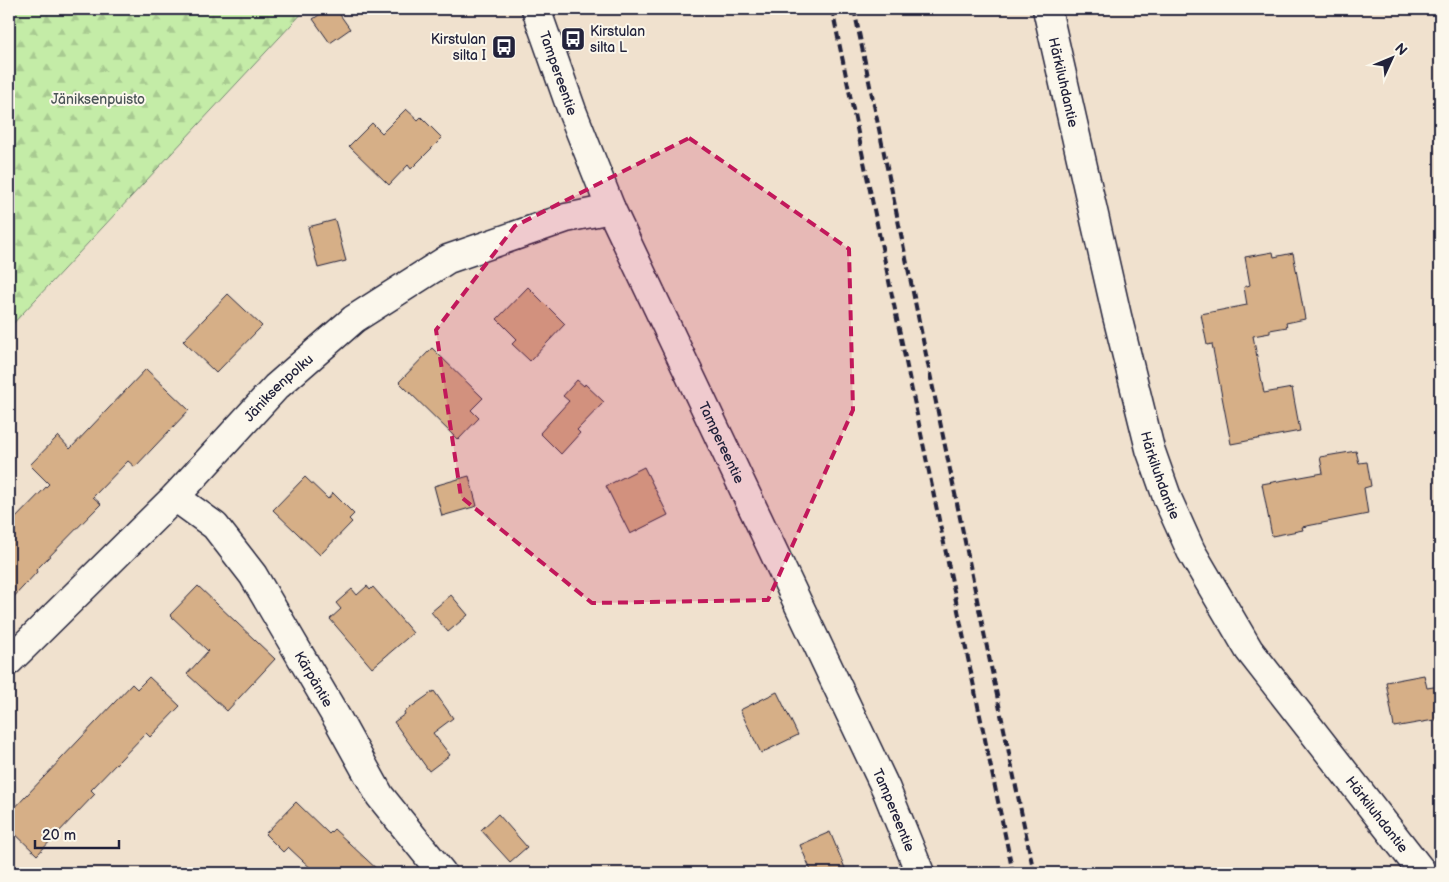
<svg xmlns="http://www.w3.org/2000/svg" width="1449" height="882" font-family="'Balsamiq Sans',sans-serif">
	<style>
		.forest { fill: url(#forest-firs); stroke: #738771 }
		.building { fill: #d6af87; stroke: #22223b }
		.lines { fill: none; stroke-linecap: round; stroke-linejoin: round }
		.minor-casing { stroke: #22223b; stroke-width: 31 }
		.secondary-casing { stroke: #22223b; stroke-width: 31 }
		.minor { stroke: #fbf7ec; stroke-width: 28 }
		.secondary { stroke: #fbf7ec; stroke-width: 28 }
		.rail { stroke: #22223b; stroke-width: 4; stroke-dasharray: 8 4; stroke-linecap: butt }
		.marked { fill: #c2185b; fill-opacity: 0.2; stroke: #c2185b; stroke-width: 4; stroke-dasharray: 10 6; stroke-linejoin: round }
		.labels { text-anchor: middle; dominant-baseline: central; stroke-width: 4; stroke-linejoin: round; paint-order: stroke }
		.poi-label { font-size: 14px; fill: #22223b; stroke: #fbf7ec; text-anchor: start }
		.street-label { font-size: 14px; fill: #22223b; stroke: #fbf7ec }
		.park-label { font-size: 14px; fill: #4a5456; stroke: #fbf7ec }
	</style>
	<defs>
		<pattern id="forest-firs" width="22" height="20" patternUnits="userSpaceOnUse" patternTransform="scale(1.25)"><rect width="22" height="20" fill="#c4eca7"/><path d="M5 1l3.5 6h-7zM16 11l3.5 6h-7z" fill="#a8ca91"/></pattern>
	</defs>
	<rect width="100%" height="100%" fill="#f0e1ce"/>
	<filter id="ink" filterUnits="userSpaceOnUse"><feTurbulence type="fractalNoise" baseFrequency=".02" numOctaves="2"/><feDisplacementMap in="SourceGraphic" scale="10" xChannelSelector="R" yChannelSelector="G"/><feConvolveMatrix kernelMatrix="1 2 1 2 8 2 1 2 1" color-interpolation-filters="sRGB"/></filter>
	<g filter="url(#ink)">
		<path class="forest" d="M 9,9 L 306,9 L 9,328 Z"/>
		<g class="building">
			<path d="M 328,9 L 336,9 L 350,29 L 330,43 L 313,19 Z"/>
			<path d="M 406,109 L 418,120 L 421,117 L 442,138 L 411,169 L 408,165 L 389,185 L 349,146 L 372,123 L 382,133 Z"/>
			<path d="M 335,220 L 346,261 L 318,268 L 308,227 Z"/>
			<path d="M 1273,252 L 1274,257 L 1293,253 L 1305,319 L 1286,323 L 1287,327 L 1270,330 L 1270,333 L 1253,336 L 1264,393 L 1292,388 L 1300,431 L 1231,444 L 1212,344 L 1207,345 L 1201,314 L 1247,305 L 1244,287 L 1250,285 L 1245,257 Z"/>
			<path d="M 528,287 L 565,324 L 530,361 L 512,344 L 517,339 L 497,319 Z"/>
			<path d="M 228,294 L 262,326 L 216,373 L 183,341 Z"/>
			<path d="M 432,348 L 483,398 L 471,410 L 479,418 L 458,440 L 399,382 Z"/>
			<path d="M 146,369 L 189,410 L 135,467 L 128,461 L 93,497 L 101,504 L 36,570 L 37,572 L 9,602 L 9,525 L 49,484 L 30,465 L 58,436 L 70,449 Z"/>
			<path d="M 577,380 L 584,386 L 585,384 L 604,402 L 577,430 L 580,433 L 561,454 L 540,433 L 569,401 L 563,396 Z"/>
			<path d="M 1356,451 L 1359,463 L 1367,462 L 1371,486 L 1364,488 L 1368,514 L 1302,527 L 1303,530 L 1272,536 L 1262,484 L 1323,473 L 1320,457 Z"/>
			<path d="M 644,467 L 668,515 L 630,534 L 606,486 Z"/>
			<path d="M 469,476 L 477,506 L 442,516 L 434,486 Z"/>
			<path d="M 305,477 L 328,499 L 333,493 L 354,514 L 349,519 L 352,522 L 320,555 L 273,510 Z"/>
			<path d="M 198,586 L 275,659 L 227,711 L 187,674 L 208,651 L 170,615 Z"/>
			<path d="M 367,586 L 370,590 L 373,587 L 413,633 L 372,668 L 330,619 L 341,609 L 336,603 L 352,589 L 357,595 Z"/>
			<path d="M 451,595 L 468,615 L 448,632 L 431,612 Z"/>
			<path d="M 1424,675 L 1427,688 L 1440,686 L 1440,719 L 1394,727 L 1386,682 Z"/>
			<path d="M 149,677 L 180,706 L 150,737 L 146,733 L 91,790 L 95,794 L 37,855 L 9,828 L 9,814 L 132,684 L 137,689 Z"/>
			<path d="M 434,691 L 453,718 L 433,733 L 450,755 L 429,771 L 394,722 L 405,714 L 404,712 Z"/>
			<path d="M 777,692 L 798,735 L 761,753 L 740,710 Z"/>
			<path d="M 296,802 L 329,834 L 334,829 L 381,873 L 316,873 L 288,847 L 283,852 L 265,834 Z"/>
			<path d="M 498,814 L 527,847 L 510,862 L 481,830 Z"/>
			<path d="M 830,832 L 847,873 L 812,873 L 800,845 Z"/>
		</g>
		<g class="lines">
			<defs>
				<g id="minor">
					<path id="s1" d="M 1047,9 L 1117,316 L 1150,449 L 1168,500 L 1191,551 L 1249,650 L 1423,873"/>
					<path id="s2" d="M 175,497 L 215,526 L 253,575 L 338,720 L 380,796 L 442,873"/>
					<path id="s3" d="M 9,661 L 175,497 L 276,387 L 354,319 L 448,259 L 566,218 L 611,209"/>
				</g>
				<g id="secondary">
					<path id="s4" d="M 536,9 L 572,111 L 611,209 L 886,789 L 920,873"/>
				</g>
			</defs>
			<use href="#minor" class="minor-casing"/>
			<use href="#secondary" class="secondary-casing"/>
			<use href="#minor" class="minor"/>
			<use href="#secondary" class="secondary"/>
			<g class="rail">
				<path d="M 832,9 L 1013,873"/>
				<path d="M 854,9 L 1034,873"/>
			</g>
		</g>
	</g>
	<path class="marked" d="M 689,138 L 849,249 L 853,410 L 768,600 L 592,603 L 461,497 L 436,330 L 515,226 Z"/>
	<defs>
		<symbol id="bus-square" viewBox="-11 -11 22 22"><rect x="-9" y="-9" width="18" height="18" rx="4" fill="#22223b" stroke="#fbf7ec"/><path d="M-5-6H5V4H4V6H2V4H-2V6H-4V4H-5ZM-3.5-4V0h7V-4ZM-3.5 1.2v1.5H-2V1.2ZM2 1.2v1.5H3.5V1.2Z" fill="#fff"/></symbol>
	</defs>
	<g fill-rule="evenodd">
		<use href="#bus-square" x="559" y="25" width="28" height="28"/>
		<use href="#bus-square" x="490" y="33" width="28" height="28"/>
	</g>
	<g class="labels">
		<g class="poi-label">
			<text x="590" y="31">Kirstulan<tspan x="590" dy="16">silta L</tspan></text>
			<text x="486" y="39" text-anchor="end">Kirstulan<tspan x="486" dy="16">silta I</tspan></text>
		</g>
		<g class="street-label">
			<text stroke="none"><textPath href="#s4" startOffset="68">Tampereentie</textPath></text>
			<text stroke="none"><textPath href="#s1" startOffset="75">Härkiluhdantie</textPath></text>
			<text stroke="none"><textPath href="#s3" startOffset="384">Jäniksenpolku</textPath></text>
			<text stroke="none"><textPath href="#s4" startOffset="472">Tampereentie</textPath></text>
			<text stroke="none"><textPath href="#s1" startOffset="480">Härkiluhdantie</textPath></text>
			<text stroke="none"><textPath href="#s2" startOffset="232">Kärpäntie</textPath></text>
			<text stroke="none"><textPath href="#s4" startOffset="878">Tampereentie</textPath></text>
			<text stroke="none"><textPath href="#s1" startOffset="885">Härkiluhdantie</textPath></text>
		</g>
		<g class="park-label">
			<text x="98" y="99">Jäniksenpuisto</text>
		</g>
	</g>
	<rect width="1449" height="882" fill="none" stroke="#fbf7ec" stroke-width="30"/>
	<rect x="15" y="15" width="1419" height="852" fill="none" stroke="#22223b" stroke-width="2" filter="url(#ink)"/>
	<g transform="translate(1392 58) rotate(46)" stroke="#fbf7ec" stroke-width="4" paint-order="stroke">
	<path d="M0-4L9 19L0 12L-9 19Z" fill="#22223b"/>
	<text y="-8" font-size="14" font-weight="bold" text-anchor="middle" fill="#22223b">N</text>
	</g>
	<path d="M35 840v8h84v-8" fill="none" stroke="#22223b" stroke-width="2.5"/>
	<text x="42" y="840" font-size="15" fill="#22223b" stroke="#fbf7ec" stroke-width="4" paint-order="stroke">20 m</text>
</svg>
